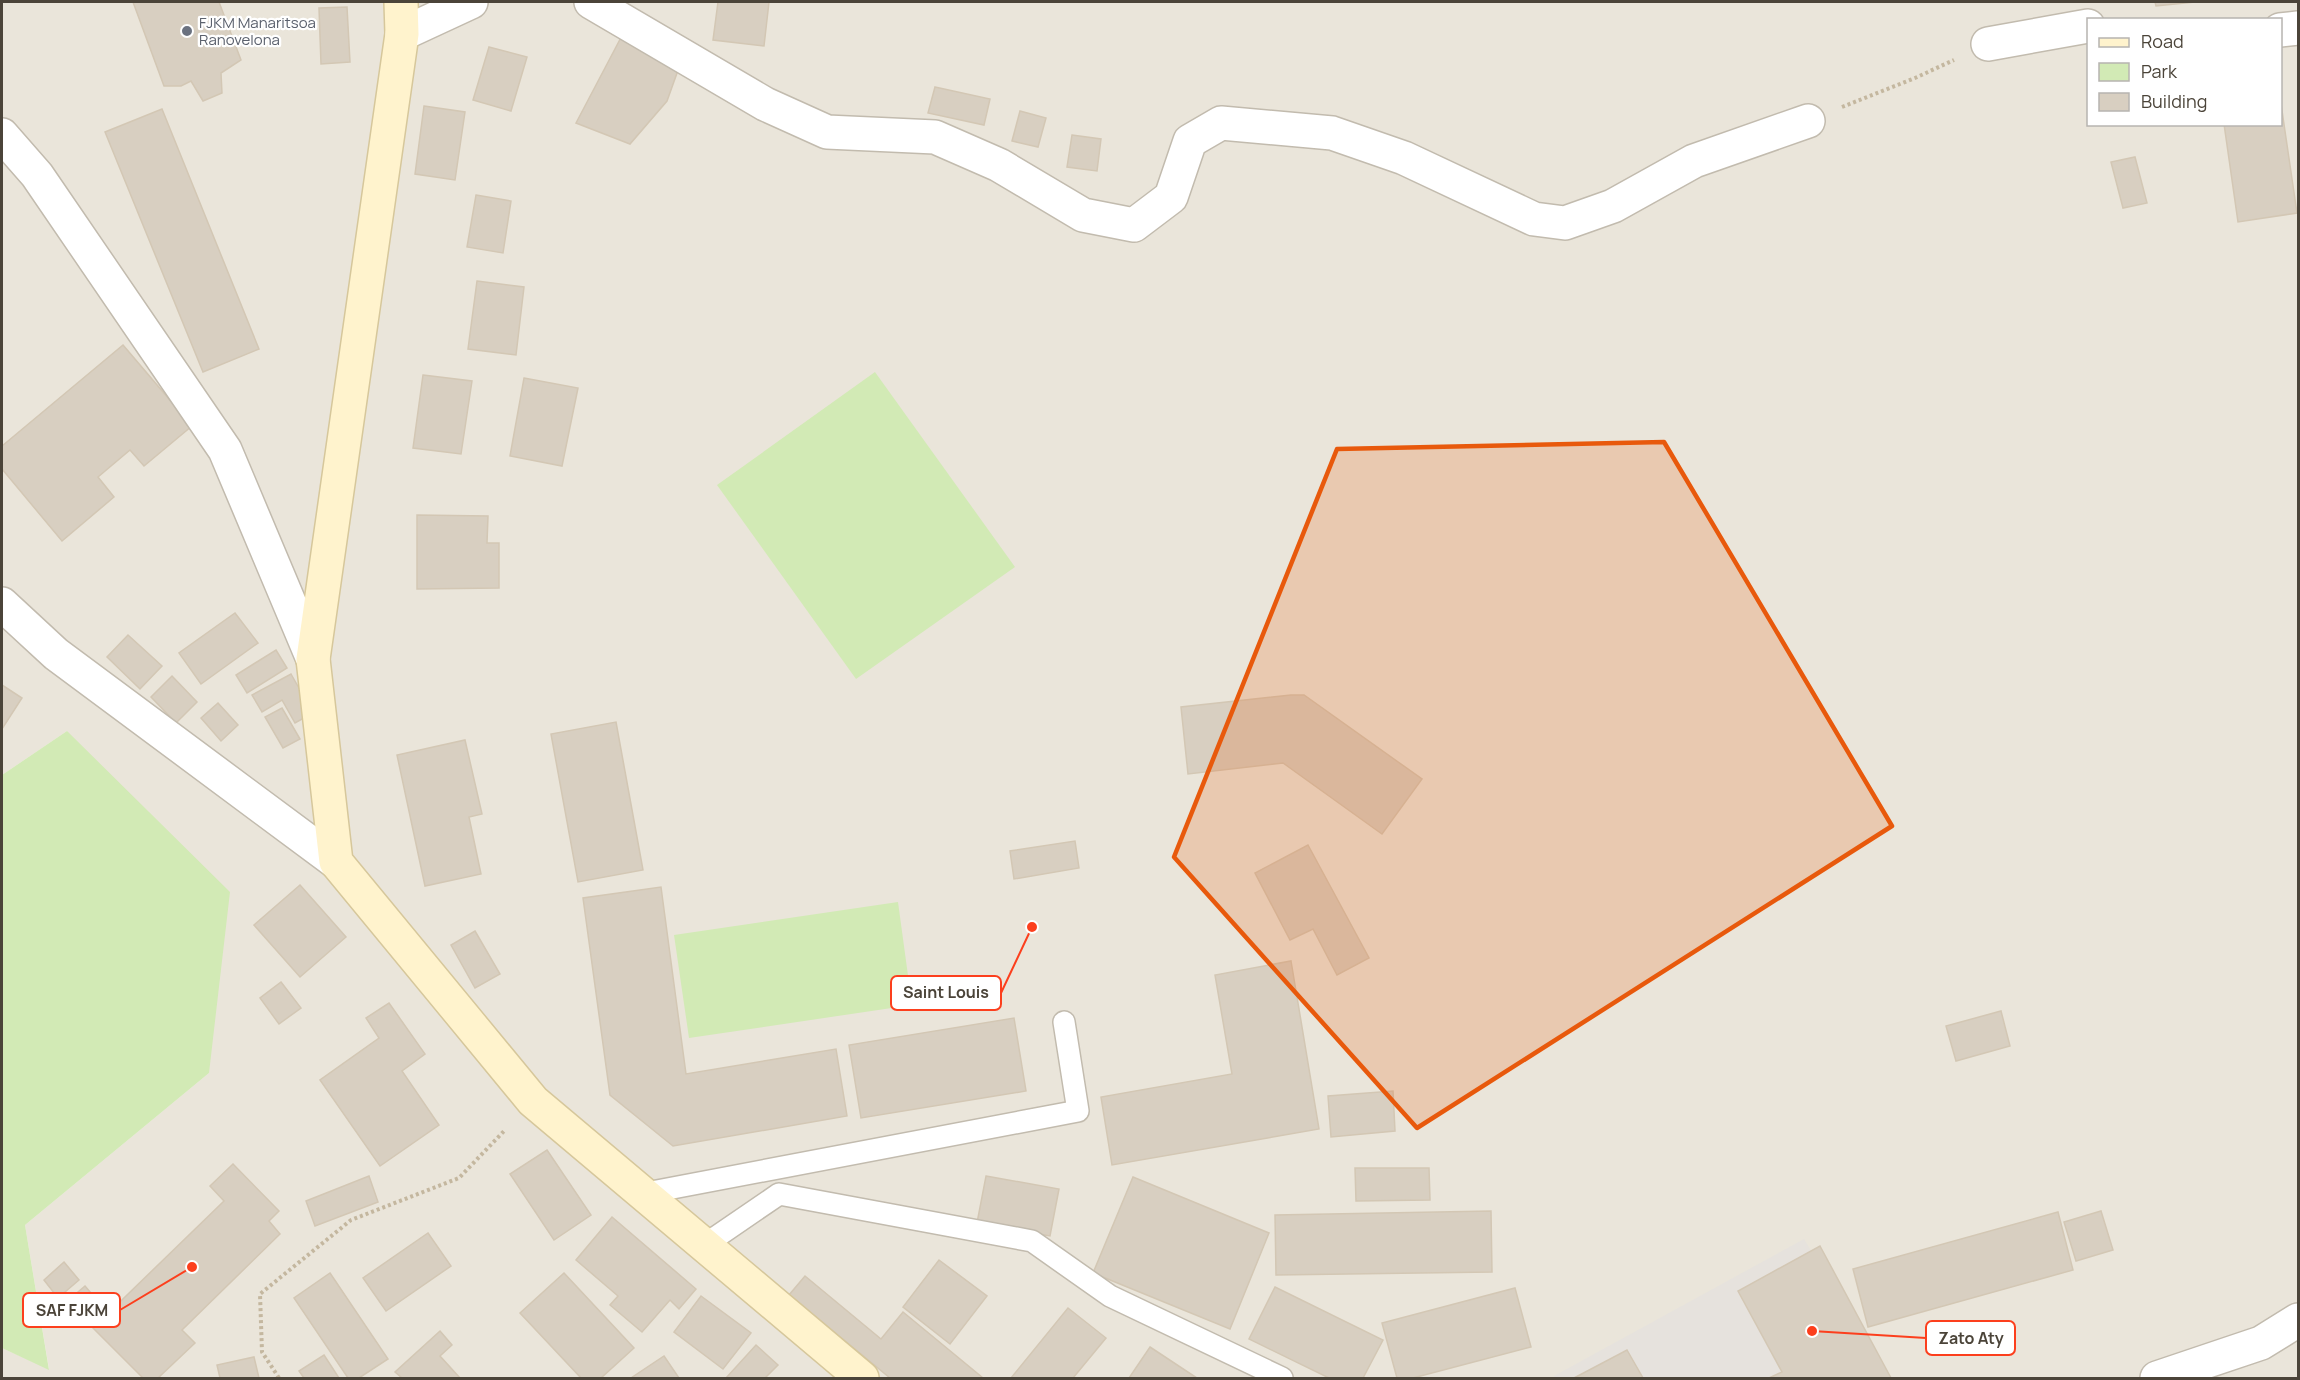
<svg xmlns="http://www.w3.org/2000/svg" width="2300" height="1380" font-family="Manrope,sans-serif">
	<style>
		.residential { fill: #eae5da; fill-rule: evenodd }
		.industrial { fill: #e6e2dd }
		.green { fill: #d2eab5 }
		.building { fill: #d8cfc1; stroke: #d3c7b4; stroke-width: 1.5 }
		.lines { fill: none; stroke-linecap: round; stroke-linejoin: round }
		.lane-casing { stroke: #c2bbae; stroke-width: 24 }
		.street-casing { stroke: #c2bbae; stroke-width: 36 }
		.secondary-casing { stroke: #d6c79b; stroke-width: 36 }
		.path { stroke: #c4b79f; stroke-width: 4; stroke-dasharray: 3 3; stroke-linecap: butt }
		.lane { stroke: #fff; stroke-width: 21 }
		.street { stroke: #fff; stroke-width: 33 }
		.secondary { stroke: #fff3cd; stroke-width: 33 }
		.marked { fill: #e8590c; fill-opacity: 0.2; stroke: #e8590c; stroke-width: 4.5; stroke-linejoin: round }
		.worship-dot { fill: #6b7280; stroke: #fff; stroke-width: 2 }
		.labels { text-anchor: middle; dominant-baseline: central; stroke-width: 4.5; stroke-linejoin: round; paint-order: stroke }
		.worship-label { font-size: 15px; fill: #5b616d; stroke: #fff; text-anchor: start }
		.leader { fill: none; stroke: #fc3f1d; stroke-width: 2 }
		.callout-dot { fill: #fc3f1d; stroke: #fff; stroke-width: 2 }
		.callout { fill: #fff; stroke: #fc3f1d; stroke-width: 2 }
		.callout-label { font-size: 16px; text-anchor: middle; font-weight: bold; fill: #4b4439 }
	</style>
	<rect width="100%" height="100%" fill="#f6f3ec"/>
	<path class="residential" d="M 2,2 L 2298,2 L 2298,1378 L 2,1378 L 2,1348 L 49,1369 L 25,1225 L 209,1073 L 67,731 L 2,775 ZM 2088,20 L 2280,20 L 2280,124 L 2088,124 Z"/>
	<path class="industrial" d="M 1804,1239 L 1888,1378 L 1555,1378 L 1554,1376 Z"/>
	<g class="green">
		<path d="M 875,372 L 1015,567 L 856,679 L 717,485 Z"/>
		<path d="M 67,731 L 230,892 L 209,1073 L 25,1225 L 49,1370 L 2,1348 L 2,775 Z"/>
		<path d="M 898,902 L 912,1005 L 689,1038 L 674,935 Z"/>
	</g>
	<g class="building">
		<path d="M 133,2 L 219,2 L 241,60 L 221,73 L 222,93 L 203,101 L 191,81 L 181,86 L 164,86 Z"/>
		<path d="M 718,2 L 769,2 L 764,46 L 713,40 Z"/>
		<path d="M 2155,2 L 2195,2 L 2156,6 Z"/>
		<path d="M 347,7 L 350,62 L 321,64 L 319,8 Z"/>
		<path d="M 626,28 L 682,59 L 667,101 L 630,144 L 576,123 Z"/>
		<path d="M 489,47 L 527,57 L 511,111 L 473,100 Z"/>
		<path d="M 935,87 L 990,99 L 984,125 L 928,113 Z"/>
		<path d="M 2280,97 L 2297,213 L 2238,222 L 2224,124 L 2280,124 Z"/>
		<path d="M 424,106 L 465,112 L 455,180 L 415,174 Z"/>
		<path d="M 162,109 L 259,349 L 203,372 L 105,132 Z"/>
		<path d="M 1020,111 L 1046,118 L 1038,147 L 1012,141 Z"/>
		<path d="M 1072,135 L 1101,139 L 1097,171 L 1067,167 Z"/>
		<path d="M 2135,157 L 2147,203 L 2123,208 L 2111,162 Z"/>
		<path d="M 476,195 L 511,201 L 503,253 L 467,247 Z"/>
		<path d="M 477,281 L 524,287 L 516,355 L 468,349 Z"/>
		<path d="M 123,345 L 192,426 L 144,466 L 130,450 L 98,477 L 114,497 L 62,541 L 2,469 L 2,446 Z"/>
		<path d="M 423,375 L 472,381 L 461,454 L 413,448 Z"/>
		<path d="M 524,378 L 578,388 L 562,466 L 510,456 Z"/>
		<path d="M 417,515 L 488,516 L 487,543 L 499,543 L 499,588 L 417,589 Z"/>
		<path d="M 235,613 L 258,643 L 201,684 L 179,653 Z"/>
		<path d="M 128,635 L 162,666 L 140,689 L 107,657 Z"/>
		<path d="M 276,650 L 287,668 L 247,693 L 236,675 Z"/>
		<path d="M 291,674 L 313,713 L 295,723 L 282,700 L 262,712 L 252,695 Z"/>
		<path d="M 172,676 L 197,702 L 176,723 L 151,697 Z"/>
		<path d="M 2,685 L 22,698 L 2,729 Z"/>
		<path d="M 1291,695 L 1304,695 L 1422,779 L 1382,834 L 1283,763 L 1188,774 L 1181,707 Z"/>
		<path d="M 218,703 L 238,725 L 221,741 L 201,718 Z"/>
		<path d="M 282,708 L 300,739 L 283,748 L 265,717 Z"/>
		<path d="M 616,722 L 643,870 L 578,882 L 551,734 Z"/>
		<path d="M 465,740 L 482,814 L 469,817 L 481,874 L 425,886 L 397,755 Z"/>
		<path d="M 1075,841 L 1079,868 L 1014,879 L 1010,851 Z"/>
		<path d="M 1308,845 L 1369,958 L 1337,975 L 1313,929 L 1290,940 L 1255,873 Z"/>
		<path d="M 300,885 L 346,937 L 300,977 L 254,925 Z"/>
		<path d="M 661,887 L 686,1074 L 836,1049 L 847,1116 L 673,1146 L 610,1095 L 583,898 Z"/>
		<path d="M 475,931 L 500,974 L 475,988 L 451,945 Z"/>
		<path d="M 1291,961 L 1319,1129 L 1112,1165 L 1101,1097 L 1232,1074 L 1215,975 Z"/>
		<path d="M 281,982 L 301,1008 L 279,1024 L 260,998 Z"/>
		<path d="M 389,1003 L 425,1054 L 402,1071 L 439,1125 L 380,1166 L 320,1080 L 379,1038 L 366,1018 Z"/>
		<path d="M 2001,1011 L 2010,1046 L 1956,1061 L 1946,1026 Z"/>
		<path d="M 1014,1018 L 1026,1091 L 861,1118 L 849,1045 Z"/>
		<path d="M 1393,1091 L 1395,1131 L 1331,1137 L 1328,1096 Z"/>
		<path d="M 547,1150 L 591,1215 L 554,1240 L 510,1174 Z"/>
		<path d="M 233,1164 L 279,1211 L 269,1221 L 280,1234 L 182,1330 L 195,1343 L 158,1378 L 143,1378 L 93,1328 L 224,1201 L 210,1186 Z"/>
		<path d="M 1355,1168 L 1429,1168 L 1430,1200 L 1356,1201 Z"/>
		<path d="M 369,1176 L 378,1202 L 315,1226 L 306,1201 Z"/>
		<path d="M 986,1176 L 1059,1189 L 1050,1236 L 977,1223 Z"/>
		<path d="M 1133,1177 L 1269,1233 L 1230,1329 L 1093,1273 Z"/>
		<path d="M 1491,1211 L 1492,1272 L 1276,1275 L 1275,1215 Z"/>
		<path d="M 2101,1211 L 2113,1250 L 2076,1261 L 2064,1222 Z"/>
		<path d="M 2058,1212 L 2073,1270 L 1868,1327 L 1853,1269 Z"/>
		<path d="M 612,1217 L 696,1289 L 679,1309 L 670,1300 L 642,1332 L 610,1305 L 618,1296 L 576,1260 Z"/>
		<path d="M 428,1233 L 451,1266 L 386,1311 L 363,1278 Z"/>
		<path d="M 1820,1246 L 1891,1378 L 1769,1378 L 1782,1372 L 1738,1291 Z"/>
		<path d="M 939,1260 L 987,1296 L 950,1344 L 903,1307 Z"/>
		<path d="M 64,1262 L 79,1280 L 58,1298 L 44,1280 Z"/>
		<path d="M 330,1273 L 388,1359 L 359,1378 L 348,1378 L 294,1298 Z"/>
		<path d="M 564,1273 L 634,1348 L 601,1378 L 581,1378 L 520,1313 Z"/>
		<path d="M 805,1276 L 881,1339 L 903,1312 L 983,1378 L 890,1378 L 789,1295 Z"/>
		<path d="M 85,1286 L 101,1305 L 81,1322 L 65,1303 Z"/>
		<path d="M 1275,1287 L 1383,1340 L 1363,1378 L 1329,1378 L 1249,1339 Z"/>
		<path d="M 1515,1288 L 1531,1347 L 1413,1378 L 1397,1378 L 1382,1323 Z"/>
		<path d="M 701,1296 L 751,1333 L 723,1369 L 674,1332 Z"/>
		<path d="M 1068,1308 L 1106,1338 L 1073,1378 L 1011,1378 Z"/>
		<path d="M 440,1331 L 452,1345 L 440,1356 L 460,1378 L 402,1378 L 395,1372 Z"/>
		<path d="M 756,1345 L 778,1365 L 765,1378 L 726,1378 Z"/>
		<path d="M 1150,1347 L 1197,1378 L 1129,1378 Z"/>
		<path d="M 1627,1350 L 1643,1378 L 1574,1378 Z"/>
		<path d="M 324,1355 L 339,1378 L 304,1378 L 299,1371 Z"/>
		<path d="M 664,1356 L 679,1378 L 631,1378 Z"/>
		<path d="M 254,1357 L 259,1378 L 220,1378 L 217,1365 Z"/>
	</g>
	<g class="lines">
		<defs>
			<g id="lane">
				<path d="M 641,1194 L 1078,1111 L 1064,1022"/>
				<path d="M 703,1246 L 779,1194 L 1032,1241 L 1110,1296 L 1282,1378"/>
			</g>
			<g id="street">
				<path d="M 591,2 L 765,104 L 827,132 L 935,137 L 999,165 L 1083,215 L 1134,225 L 1171,197 L 1190,141 L 1221,123 L 1332,133 L 1404,158 L 1534,219 L 1565,223 L 1613,206 L 1694,161 L 1808,121"/>
				<path d="M 2280,30 L 2298,28"/>
				<path d="M 402,34 L 471,2"/>
				<path d="M 1988,44 L 2088,26"/>
				<path d="M 2,135 L 37,175 L 225,450 L 313,659"/>
				<path d="M 2,604 L 56,654 L 336,862"/>
				<path d="M 2157,1378 L 2261,1343 L 2298,1320"/>
			</g>
			<path id="secondary" d="M 401,2 L 402,34 L 313,659 L 336,862 L 533,1101 L 862,1378"/>
		</defs>
		<use href="#lane" class="lane-casing"/>
		<use href="#street" class="street-casing"/>
		<use href="#secondary" class="secondary-casing"/>
		<g class="path">
			<path d="M 1842,107 L 1915,78 L 1954,60"/>
			<path d="M 279,1378 L 262,1352 L 260,1294 L 351,1220 L 459,1178 L 505,1130"/>
		</g>
		<use href="#lane" class="lane"/>
		<use href="#street" class="street"/>
		<use href="#secondary" class="secondary"/>
	</g>
	<path class="marked" d="M 1664,442 L 1892,826 L 1417,1128 L 1174,857 L 1337,449 Z"/>
	<circle class="worship-dot" cx="187" cy="31" r="6"/>
	<g class="labels">
		<g class="worship-label">
			<text x="199" y="22">FJKM Manaritsoa<tspan x="199" dy="17">Ranovelona</tspan></text>
		</g>
	</g>
	<path class="leader" d="M1032 927L1001 993M192 1267L120 1310M1812 1331L1926 1338"/>
	<g class="callout-dot">
		<circle cx="1032" cy="927" r="6"/>
		<circle cx="192" cy="1267" r="6"/>
		<circle cx="1812" cy="1331" r="6"/>
	</g>
	<g class="callout">
		<rect x="891" y="976" width="110" height="34" rx="6"/>
		<rect x="23" y="1293" width="97" height="34" rx="6"/>
		<rect x="1926" y="1321" width="89" height="34" rx="6"/>
	</g>
	<g class="callout-label">
		<text x="946" y="998">Saint Louis</text>
		<text x="72" y="1316">SAF FJKM</text>
		<text x="1971" y="1344">Zato Aty</text>
	</g>
	<rect width="2300" height="1380" fill="none" stroke="#4b4439" stroke-width="6"/>
	<rect x="2087" y="18" width="195" height="108" fill="#ffffff" stroke="#b7b4b0" stroke-width="1.5"/>
	<rect x="2099" y="38" width="30" height="9" fill="#fff3cd" stroke="#b7b4b0" stroke-width="1.5"/>
	<text x="2141" y="48" font-size="18" fill="#4b4439">Road</text>
	<rect x="2099" y="63" width="30" height="18" fill="#d2eab5" stroke="#b7b4b0" stroke-width="1.5"/>
	<text x="2141" y="78" font-size="18" fill="#4b4439">Park</text>
	<rect x="2099" y="93" width="30" height="18" fill="#d8cfc1" stroke="#b7b4b0" stroke-width="1.5"/>
	<text x="2141" y="108" font-size="18" fill="#4b4439">Building</text>
</svg>
